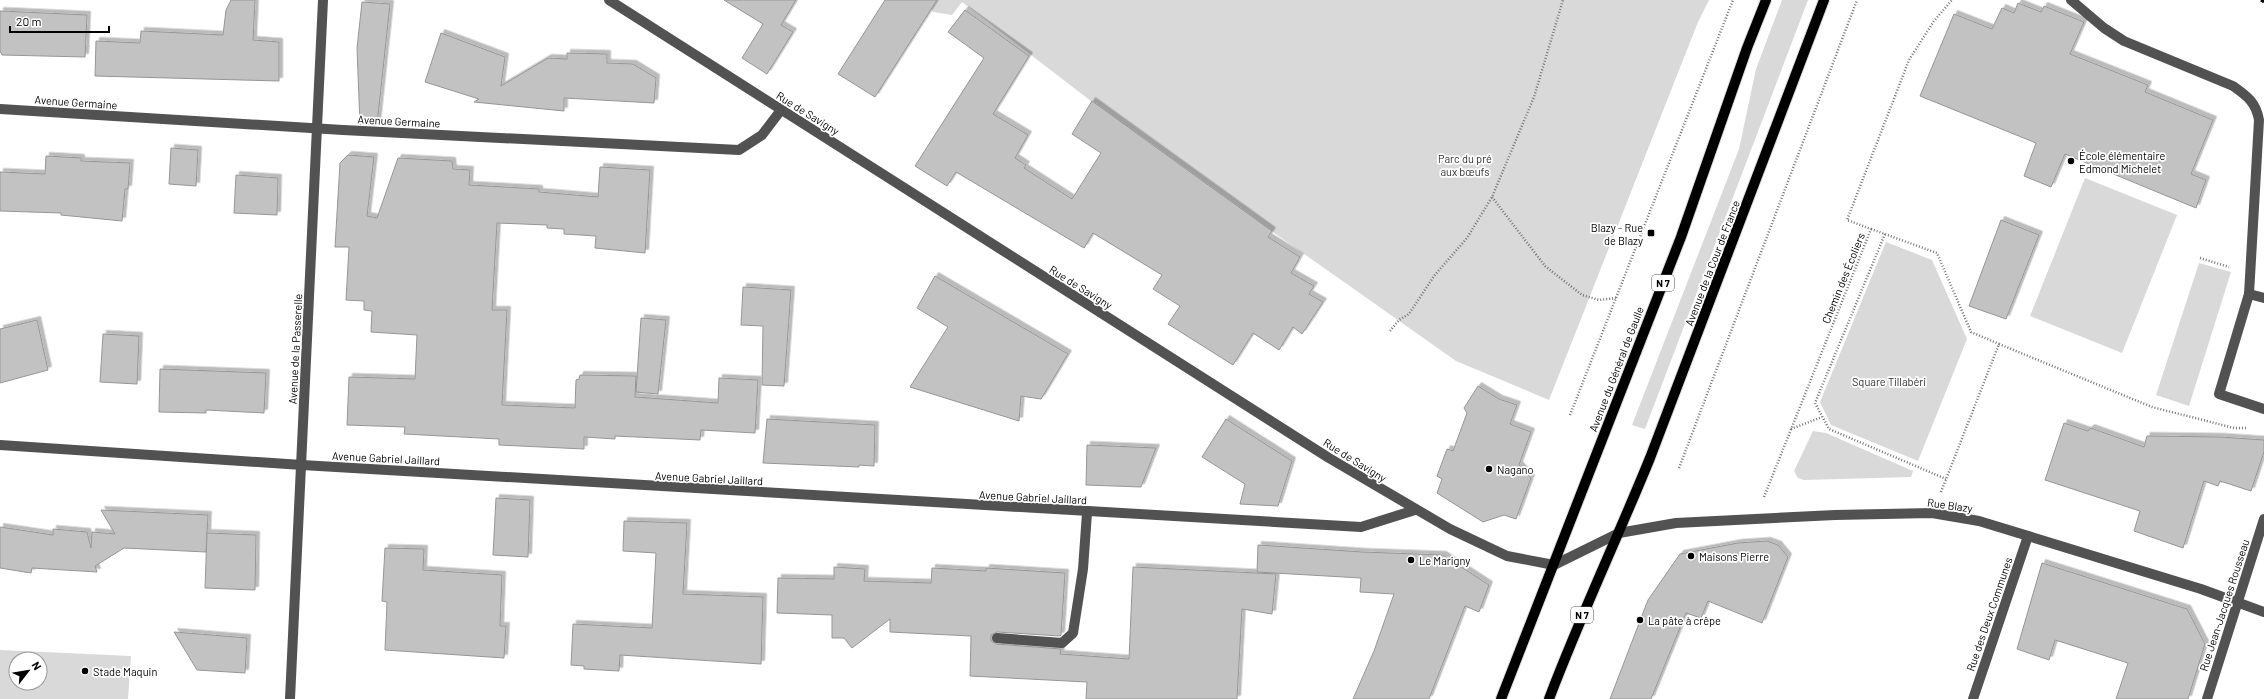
<svg xmlns="http://www.w3.org/2000/svg" width="2264" height="699" font-family="Barlow,sans-serif">
	<style>
		.green { fill: #d9d9d9; fill-rule: evenodd }
		.building { fill: #c2c2c2; stroke: #969696; filter: url(#shadow) }
		.lines { fill: none; stroke-linecap: round; stroke-linejoin: round }
		.major-casing { stroke: #dbdbdb; stroke-width: 12 }
		.path { stroke: #747474; stroke-width: 2.5; stroke-dasharray: 1 2; stroke-linecap: butt }
		.minor { stroke: #525252; stroke-width: 10 }
		.major { stroke: #000; stroke-width: 10 }
		.rail { stroke: #000; stroke-width: 3; stroke-dasharray: 6 2 1 2; stroke-linecap: butt }
		.poi-dot { fill: #000; stroke: #fff; stroke-width: 1.5 }
		.labels { text-anchor: middle; dominant-baseline: central; stroke-width: 3.5; stroke-linejoin: round; paint-order: stroke }
		.shield { fill: #fff; stroke: #4c4c4c; stroke-width: 1 }
		.shield-label { font-size: 10px; font-weight: bold; fill: #000 }
		.street-label { font-size: 11px; fill: #000; stroke: #fff }
		.poi-label { font-size: 11px; fill: #000; stroke: #fff; text-anchor: start }
		.park-label { font-size: 11px; fill: #303030; stroke: #fff }
	</style>
	<defs>
		<filter id="shadow"><feDropShadow dx="3.5" dy="-3.5" stdDeviation="0" flood-color="#0004"/></filter>
	</defs>
	<rect width="100%" height="100%" fill="#fff"/>
	<g class="green">
		<path d="M 926,0 L 1709,0 L 1698,22 L 1549,400 L 1456,361 L 1134,134 L 962,2 L 952,15 L 933,12 Z"/>
		<path d="M 1782,0 L 1808,0 L 1645,429 L 1632,425 L 1739,149 L 1756,69 Z"/>
		<path d="M 2085,178 L 2177,215 L 2122,353 L 2030,316 Z"/>
		<path d="M 1886,242 L 1932,260 L 1967,339 L 1918,461 L 1831,425 L 1820,402 Z"/>
		<path d="M 2199,263 L 2231,272 L 2189,406 L 2156,395 Z"/>
		<path d="M 1813,431 L 1826,433 L 1913,471 L 1911,477 L 1804,480 L 1798,478 L 1794,471 Z"/>
		<path d="M 0,650 L 131,656 L 128,699 L 0,699 ZM 16,659 L 40,659 L 40,683 L 16,683 Z"/>
	</g>
	<g class="building">
		<path d="M 231,0 L 255,0 L 253,40 L 279,42 L 279,81 L 95,76 L 96,41 L 140,43 L 141,31 L 223,35 L 226,10 Z"/>
		<path d="M 724,0 L 796,0 L 781,25 L 793,32 L 767,74 L 742,58 L 763,24 Z"/>
		<path d="M 885,0 L 937,0 L 875,97 L 838,74 Z"/>
		<path d="M 362,2 L 390,4 L 377,125 L 360,124 L 357,48 Z"/>
		<path d="M 2018,3 L 2041,12 L 2044,6 L 2084,22 L 2070,54 L 2148,85 L 2145,92 L 2213,120 L 2191,174 L 2206,180 L 2196,208 L 2065,154 L 2051,187 L 2024,176 L 2036,143 L 1920,96 L 1954,14 L 1992,29 L 2002,8 L 2014,13 Z"/>
		<path d="M 965,10 L 1029,56 L 993,114 L 1028,135 L 1015,158 L 1026,165 L 1024,168 L 1072,199 L 1101,153 L 1072,134 L 1092,101 L 1272,231 L 1268,237 L 1300,257 L 1291,273 L 1314,286 L 1309,294 L 1323,302 L 1302,334 L 1293,327 L 1279,350 L 1253,333 L 1233,365 L 1168,324 L 1180,306 L 1153,289 L 1162,275 L 1093,233 L 1084,248 L 956,172 L 947,186 L 915,166 L 984,58 L 948,32 Z"/>
		<path d="M 0,11 L 87,15 L 85,57 L 2,55 L 0,51 Z"/>
		<path d="M 441,33 L 505,57 L 501,86 L 548,58 L 567,59 L 567,53 L 607,54 L 607,63 L 633,64 L 656,78 L 654,103 L 564,98 L 564,111 L 474,102 L 479,99 L 425,82 Z"/>
		<path d="M 171,148 L 198,150 L 196,186 L 169,184 Z"/>
		<path d="M 348,155 L 374,157 L 367,216 L 377,218 L 398,158 L 452,161 L 453,169 L 470,170 L 469,185 L 539,189 L 539,192 L 598,197 L 600,167 L 650,170 L 645,253 L 595,248 L 596,236 L 564,234 L 564,229 L 547,228 L 547,225 L 497,223 L 492,310 L 507,310 L 502,405 L 575,408 L 576,380 L 579,379 L 580,375 L 636,376 L 635,397 L 718,403 L 719,378 L 758,380 L 755,433 L 701,430 L 700,440 L 615,436 L 615,439 L 584,437 L 584,449 L 499,445 L 499,439 L 404,434 L 405,427 L 347,425 L 349,377 L 415,379 L 417,335 L 371,332 L 372,311 L 364,310 L 364,301 L 346,300 L 349,247 L 335,247 L 340,163 Z"/>
		<path d="M 46,156 L 81,158 L 81,161 L 130,163 L 128,189 L 125,189 L 122,221 L 61,215 L 61,213 L 0,211 L 0,172 L 45,174 Z"/>
		<path d="M 236,175 L 278,178 L 277,215 L 234,213 Z"/>
		<path d="M 2001,220 L 2039,235 L 2006,319 L 1969,306 Z"/>
		<path d="M 935,276 L 1068,354 L 1041,399 L 1021,396 L 1019,421 L 910,387 L 948,327 L 917,308 Z"/>
		<path d="M 743,287 L 791,290 L 784,386 L 762,385 L 763,326 L 741,325 Z"/>
		<path d="M 641,318 L 666,320 L 658,394 L 636,392 Z"/>
		<path d="M 37,320 L 48,370 L 0,383 L 0,329 Z"/>
		<path d="M 103,334 L 139,336 L 137,384 L 100,382 Z"/>
		<path d="M 160,369 L 266,373 L 264,413 L 206,410 L 206,413 L 159,412 Z"/>
		<path d="M 1478,386 L 1499,399 L 1517,405 L 1510,424 L 1531,432 L 1519,465 L 1531,478 L 1516,519 L 1504,515 L 1483,522 L 1437,493 L 1442,479 L 1437,476 L 1447,449 L 1453,451 L 1467,413 L 1464,408 Z"/>
		<path d="M 767,419 L 875,425 L 874,466 L 859,465 L 859,467 L 763,463 Z"/>
		<path d="M 1226,419 L 1292,461 L 1278,506 L 1240,504 L 1245,484 L 1202,457 Z"/>
		<path d="M 2064,423 L 2088,431 L 2091,428 L 2144,447 L 2147,436 L 2220,437 L 2264,440 L 2264,452 L 2251,491 L 2220,481 L 2218,486 L 2204,481 L 2183,548 L 2134,531 L 2140,511 L 2045,480 Z"/>
		<path d="M 1087,445 L 1156,448 L 1141,487 L 1086,485 Z"/>
		<path d="M 496,498 L 530,500 L 528,557 L 493,555 Z"/>
		<path d="M 101,510 L 208,515 L 206,552 L 124,548 L 95,566 L 97,572 L 32,568 L 31,573 L 0,568 L 0,527 L 53,535 L 53,529 L 87,532 L 91,548 L 92,532 L 115,534 Z"/>
		<path d="M 624,521 L 687,523 L 683,594 L 763,597 L 761,664 L 620,655 L 619,671 L 584,669 L 584,666 L 571,665 L 573,624 L 652,628 L 656,553 L 623,551 Z"/>
		<path d="M 207,533 L 256,535 L 255,590 L 205,588 Z"/>
		<path d="M 1767,541 L 1778,545 L 1788,557 L 1762,623 L 1708,601 L 1701,618 L 1686,613 L 1651,699 L 1610,699 L 1648,600 L 1680,554 L 1738,543 Z"/>
		<path d="M 1258,545 L 1362,552 L 1443,555 L 1489,585 L 1479,612 L 1465,606 L 1429,699 L 1353,699 L 1374,651 L 1394,594 L 1360,592 L 1361,578 L 1257,572 Z"/>
		<path d="M 385,548 L 424,549 L 423,570 L 502,575 L 500,626 L 506,626 L 504,658 L 385,650 L 387,602 L 382,601 Z"/>
		<path d="M 2042,563 L 2187,609 L 2205,644 L 2188,699 L 2116,699 L 2128,663 L 2055,640 L 2049,660 L 2017,649 Z"/>
		<path d="M 834,567 L 865,569 L 864,581 L 931,583 L 932,568 L 986,571 L 986,568 L 1065,573 L 1061,635 L 1060,636 L 997,632 L 991,635 L 991,641 L 996,644 L 1061,649 L 1060,654 L 1129,659 L 1133,567 L 1276,574 L 1272,614 L 1242,609 L 1237,699 L 1086,699 L 1087,682 L 970,676 L 971,636 L 890,632 L 890,619 L 852,648 L 844,638 L 832,638 L 832,615 L 777,613 L 778,578 L 834,579 Z"/>
		<path d="M 174,632 L 247,638 L 245,673 L 197,670 Z"/>
	</g>
	<g class="lines">
		<defs>
			<g id="major">
				<path d="M 1501,699 L 1681,237 L 1747,48 L 1766,0"/>
				<path d="M 1549,699 C 1580,617 1617,539 1650,458 L 1824,0"/>
			</g>
		</defs>
		<use href="#major" class="major-casing"/>
		<g class="path">
			<path d="M 1492,197 L 1545,266 L 1582,295 L 1599,300 L 1616,298"/>
			<path d="M 1871,229 L 1937,253 L 1971,332 L 1999,344"/>
			<path d="M 1885,234 L 1815,403 L 1829,429 L 1946,479"/>
			<path d="M 2200,258 L 2229,267"/>
			<path d="M 1390,331 L 1399,320 L 1409,314 L 1434,276 L 1467,238 L 1492,197 L 1534,97 L 1563,0"/>
			<path d="M 1570,415 L 1733,0"/>
			<path d="M 1791,429 L 1822,417"/>
			<path d="M 1679,468 L 1857,0"/>
			<path d="M 1941,492 L 1999,344 L 2152,407 L 2234,428 L 2246,428"/>
			<path d="M 1764,497 L 1871,229 L 1847,220 L 1909,60 L 1934,21 L 1952,0"/>
		</g>
		<g class="minor">
			<path d="M 609,0 L 1329,458 L 1450,529 L 1507,556 L 1554,565 L 1619,533 L 1676,523 L 1835,515 L 1932,513 L 1979,521 L 2201,589 L 2264,612"/>
			<path d="M 2071,0 L 2104,28 L 2124,41 L 2233,86 C 2247,96 2256,102 2259,120 L 2249,294"/>
			<path d="M 0,109 L 343,130 L 739,150 L 762,135 L 781,110"/>
			<path d="M 2264,298 L 2249,294 L 2219,394 L 2264,409"/>
			<path d="M 0,445 L 302,465 L 1361,527 L 1415,510"/>
			<path d="M 997,638 L 1062,643 L 1073,633 L 1083,569 L 1087,513"/>
			<path d="M 290,699 L 323,0"/>
			<path d="M 1973,699 L 2028,536"/>
			<path d="M 2207,699 L 2264,519"/>
		</g>
		<use href="#major" class="major"/>
		<path class="rail" d="M 2261,0 L 2264,2"/>
	</g>
	<g class="poi-dot">
		<circle cx="2071" cy="161" r="4"/>
		<rect x="1647" y="229" width="8" height="8" rx="2"/>
		<circle cx="1489" cy="469" r="4"/>
		<circle cx="1691" cy="556" r="4"/>
		<circle cx="1411" cy="560" r="4"/>
		<circle cx="1640" cy="620" r="4"/>
		<circle cx="85" cy="671" r="4"/>
	</g>
	<g class="labels">
		<g class="shield">
			<rect x="1652" y="275" width="22" height="16" rx="3"/>
			<rect x="1571" y="607" width="22" height="16" rx="3"/>
		</g>
		<g class="shield-label">
			<text x="1663" y="283">N 7</text>
			<text x="1582" y="615">N 7</text>
		</g>
		<g class="street-label">
			<text transform="translate(76 102) rotate(4)">Avenue Germaine</text>
			<text transform="translate(808 113) rotate(32)">Rue de Savigny</text>
			<text transform="translate(399 121) rotate(3)">Avenue Germaine</text>
			<text transform="translate(1712 263) rotate(-69)">Avenue de la Cour de France</text>
			<text transform="translate(1843 278) rotate(-68)">Chemin des Écoliers</text>
			<text transform="translate(1081 287) rotate(32)">Rue de Savigny</text>
			<text transform="translate(295 349) rotate(-87)">Avenue de la Passerelle</text>
			<text transform="translate(1616 369) rotate(-69)">Avenue du Général de Gaulle</text>
			<text transform="translate(386 458) rotate(3)">Avenue Gabriel Jaillard</text>
			<text transform="translate(1355 460) rotate(32)">Rue de Savigny</text>
			<text transform="translate(709 478) rotate(3)">Avenue Gabriel Jaillard</text>
			<text transform="translate(1033 497) rotate(3)">Avenue Gabriel Jaillard</text>
			<text transform="translate(1950 505) rotate(8)">Rue Blazy</text>
			<text transform="translate(2224 605) rotate(-72)">Rue Jean-Jacques Rousseau</text>
			<text transform="translate(1989 614) rotate(-71)">Rue des Deux Communes</text>
		</g>
		<g class="poi-label">
			<text x="2079" y="155">École élémentaire<tspan x="2079" dy="13">Edmond Michelet</tspan></text>
			<text x="1643" y="227" text-anchor="end">Blazy - Rue<tspan x="1643" dy="13">de Blazy</tspan></text>
			<text x="1497" y="469">Nagano</text>
			<text x="1699" y="556">Maisons Pierre</text>
			<text x="1419" y="560">Le Marigny</text>
			<text x="1648" y="620">La pâte à crêpe</text>
			<text x="93" y="671">Stade Maquin</text>
		</g>
		<g class="park-label">
			<text x="1465" y="158">Parc du pré<tspan x="1465" dy="13">aux bœufs</tspan></text>
			<text x="1889" y="381">Square Tillabéri</text>
		</g>
	</g>
	<g transform="translate(28 671) rotate(59)"><circle r="19" fill="#ffffff" stroke="#999999"/>
	<path d="M0-3L7 15L0 10L-7 15Z" fill="#000000"/>
	<text y="-6" font-size="11" font-weight="bold" text-anchor="middle" fill="#000000">N</text>
	</g>
	<path d="M10 26v6h99v-6" fill="none" stroke="#000000" stroke-width="2"/>
	<text x="16" y="26" font-size="12" fill="#000000" stroke="#ffffff" stroke-width="3" paint-order="stroke">20 m</text>
</svg>
